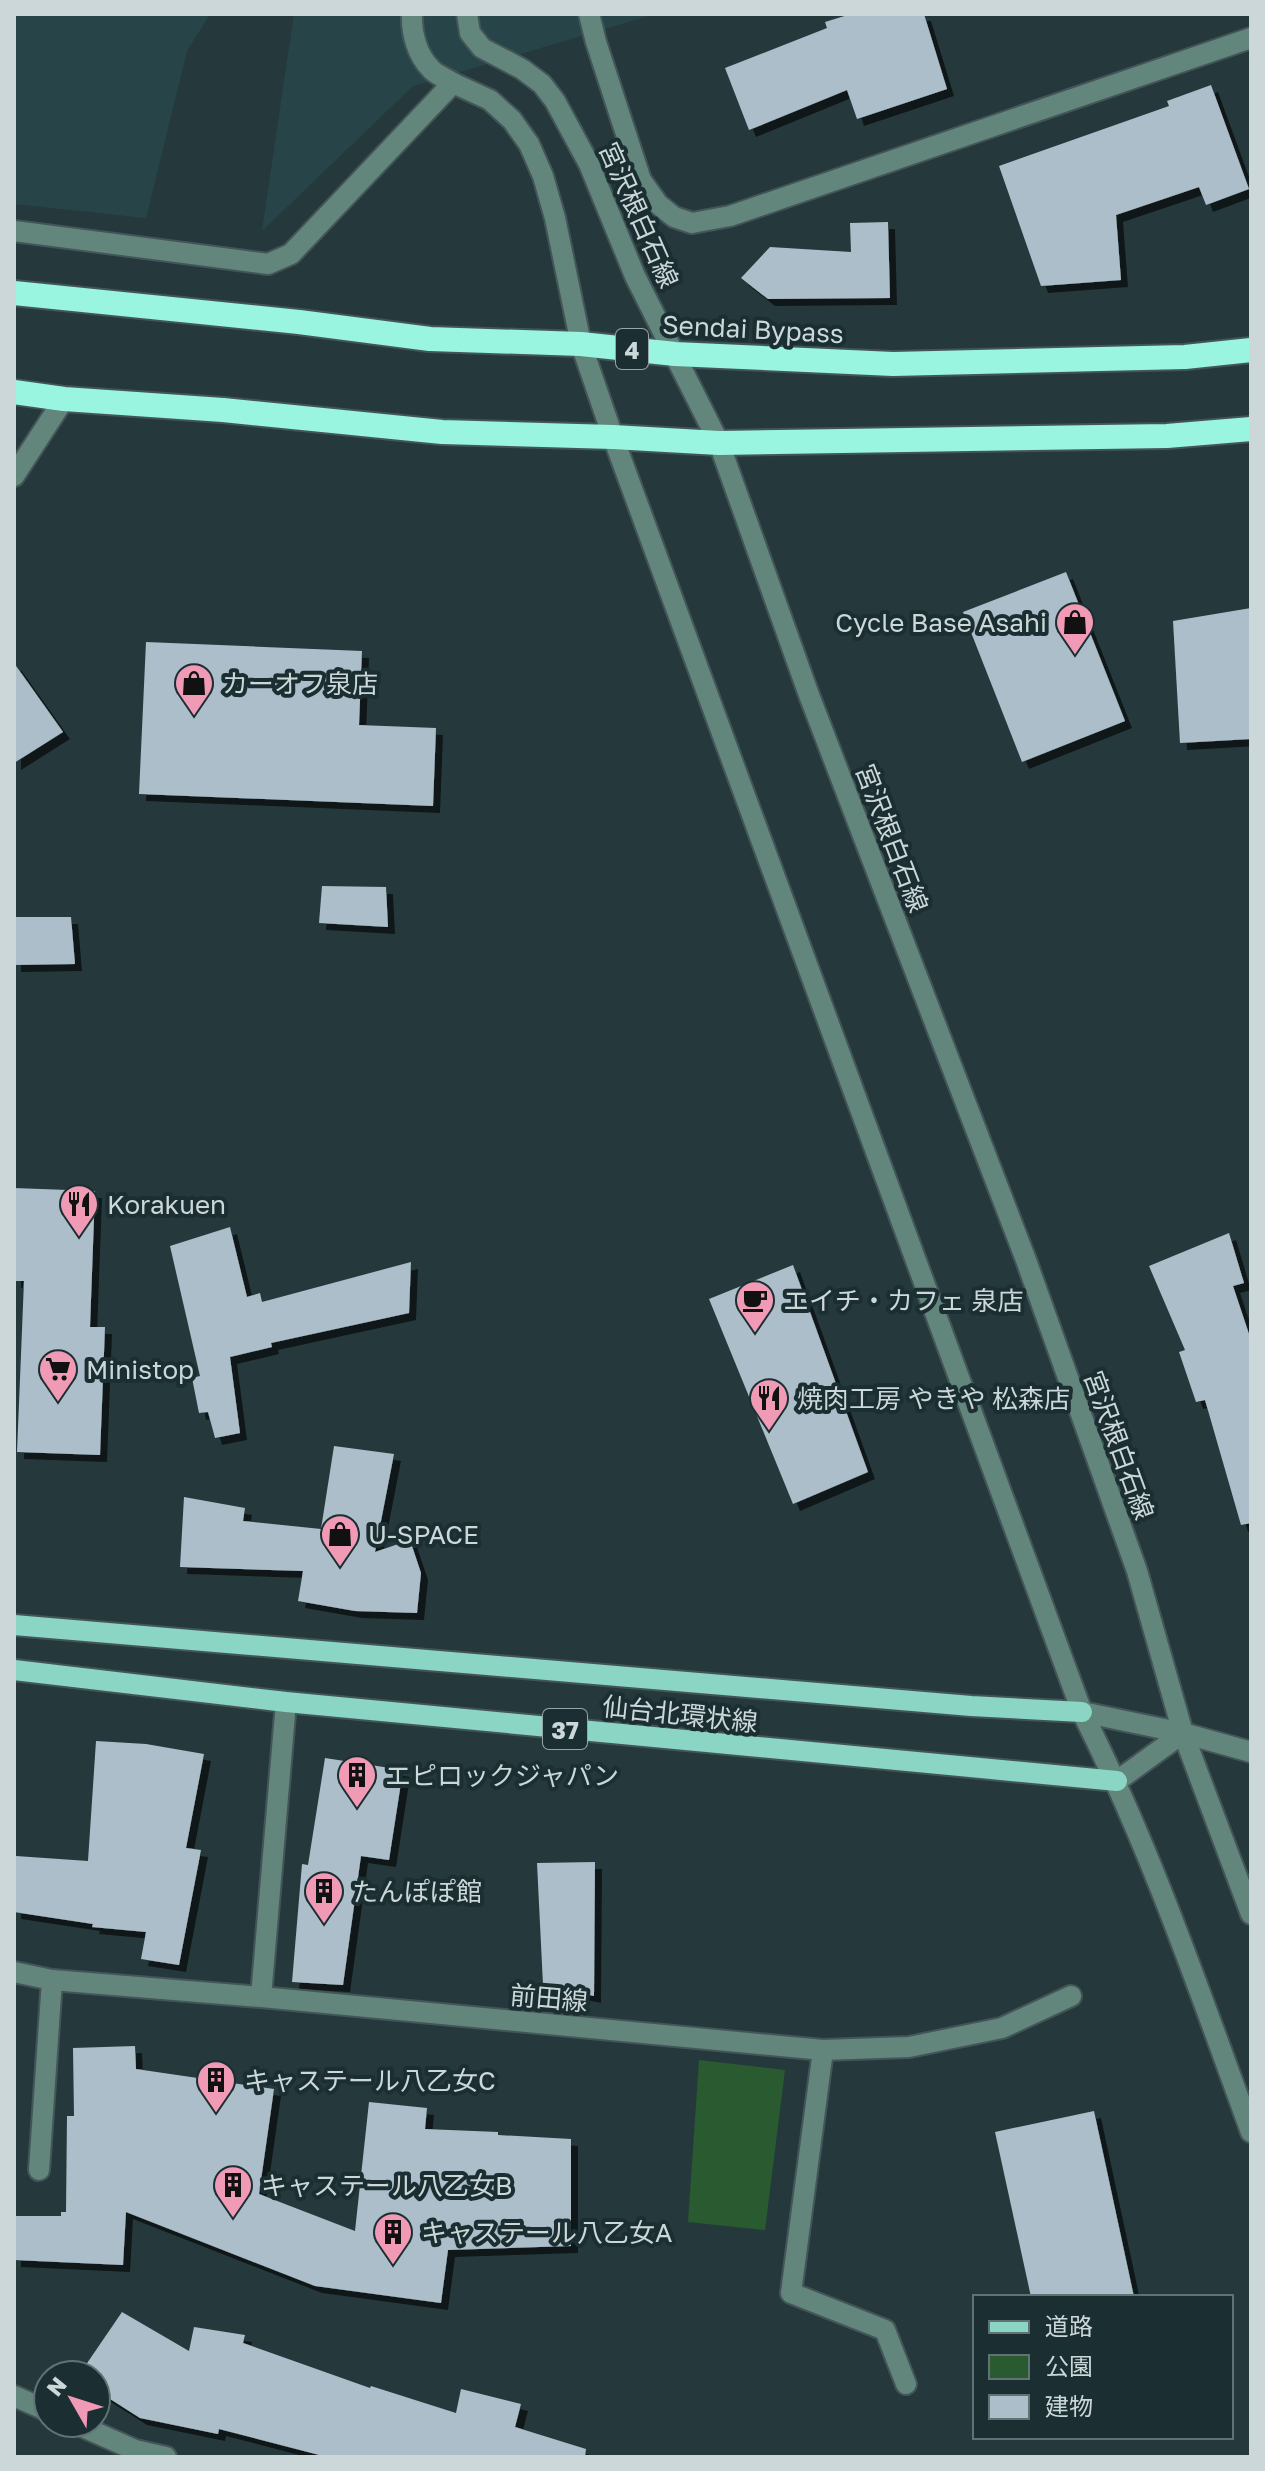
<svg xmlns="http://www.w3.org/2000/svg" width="1265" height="2471" font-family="'Golos Text','Noto Sans JP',sans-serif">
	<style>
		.built { fill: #274549 }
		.green { fill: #295a30 }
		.building { fill: #acbeca; filter: url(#shadow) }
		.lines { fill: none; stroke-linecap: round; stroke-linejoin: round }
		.minor-casing { stroke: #435558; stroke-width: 24 }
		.major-casing { stroke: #435558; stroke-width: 24 }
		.highway-casing { stroke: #435558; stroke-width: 28 }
		.minor { stroke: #62867c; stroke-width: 20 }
		.major { stroke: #8ad5c3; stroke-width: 20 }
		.highway { stroke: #99f5df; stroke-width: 24 }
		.labels { text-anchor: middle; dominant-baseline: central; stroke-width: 8; stroke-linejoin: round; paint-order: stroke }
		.shield { fill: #1b2f32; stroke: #96a5a7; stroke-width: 2 }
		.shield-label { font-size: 24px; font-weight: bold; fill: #cbd7d9 }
		.street-label { font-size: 26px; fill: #cbd7d9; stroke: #1b2f32 }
		.poi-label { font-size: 26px; fill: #cbd7d9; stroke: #1b2f32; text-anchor: start }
	</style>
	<defs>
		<filter id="shadow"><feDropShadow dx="7" dy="7" stdDeviation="0" flood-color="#0009"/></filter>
	</defs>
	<rect width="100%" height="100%" fill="#25393c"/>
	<g class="built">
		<path d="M 14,14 L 210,14 L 187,51 L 146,218 L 14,204 Z"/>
		<path d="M 294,14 L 655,14 L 413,86 L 262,231 Z"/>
	</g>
	<path class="green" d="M 699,2060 L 785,2070 L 765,2230 L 688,2222 Z"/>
	<g class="building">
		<path d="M 851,14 L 924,14 L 947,89 L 857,119 L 847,90 L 749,130 L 725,68 L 827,28 L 825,22 Z"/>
		<path d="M 1211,85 L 1249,189 L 1206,205 L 1199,187 L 1116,215 L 1121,280 L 1041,286 L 999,166 L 1169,106 L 1167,101 Z"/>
		<path d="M 888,222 L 890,298 L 768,299 L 741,278 L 770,247 L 851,252 L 850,223 Z"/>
		<path d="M 1066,572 L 1125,721 L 1022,762 L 963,612 Z"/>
		<path d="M 1251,608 L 1251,739 L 1180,743 L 1173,621 Z"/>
		<path d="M 146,642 L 362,651 L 359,725 L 436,728 L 433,806 L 139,794 Z"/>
		<path d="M 14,663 L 63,732 L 14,763 Z"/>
		<path d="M 322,886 L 386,887 L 388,927 L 319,923 Z"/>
		<path d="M 14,917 L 71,917 L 75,964 L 14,965 Z"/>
		<path d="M 14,1188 L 95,1191 L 90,1327 L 105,1327 L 100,1455 L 17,1452 L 24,1281 L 14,1281 Z"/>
		<path d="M 230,1227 L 247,1297 L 260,1293 L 262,1302 L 411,1262 L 409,1313 L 271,1343 L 272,1347 L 230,1357 L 240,1433 L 215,1438 L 208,1412 L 199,1413 L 192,1378 L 200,1376 L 170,1246 Z"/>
		<path d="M 1229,1233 L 1244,1283 L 1233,1286 L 1251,1340 L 1251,1523 L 1241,1525 L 1205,1400 L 1196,1402 L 1179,1352 L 1185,1350 L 1149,1266 Z"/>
		<path d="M 793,1265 L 868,1472 L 793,1504 L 709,1299 Z"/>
		<path d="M 334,1446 L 394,1454 L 375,1552 L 410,1540 L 421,1573 L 417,1613 L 355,1611 L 298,1601 L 303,1571 L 180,1567 L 184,1497 L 245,1508 L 243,1521 L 321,1529 Z"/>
		<path d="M 96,1741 L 146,1744 L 204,1754 L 186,1848 L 201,1850 L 179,1965 L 141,1959 L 146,1932 L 92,1927 L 93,1924 L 14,1912 L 16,1856 L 88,1861 Z"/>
		<path d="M 325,1758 L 403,1770 L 389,1860 L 361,1856 L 343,1985 L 292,1982 L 302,1864 L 308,1865 Z"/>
		<path d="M 595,1862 L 594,1996 L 543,1985 L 537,1863 Z"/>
		<path d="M 135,2046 L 136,2069 L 274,2089 L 259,2194 L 355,2231 L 369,2102 L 427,2108 L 425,2129 L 498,2132 L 498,2135 L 571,2139 L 571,2246 L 448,2250 L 441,2303 L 315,2286 L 126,2212 L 123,2265 L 14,2260 L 14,2216 L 61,2216 L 61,2212 L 66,2212 L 67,2116 L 74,2116 L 73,2048 Z"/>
		<path d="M 1094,2111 L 1134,2297 L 1031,2297 L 995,2132 Z"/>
		<path d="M 122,2312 L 189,2351 L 194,2327 L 245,2335 L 243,2343 L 370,2388 L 371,2386 L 456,2413 L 461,2389 L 521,2404 L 515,2427 L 586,2449 L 585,2457 L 327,2457 L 219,2429 L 218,2434 L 140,2418 L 96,2390 L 96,2375 L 79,2375 Z"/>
	</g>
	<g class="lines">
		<defs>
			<g id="minor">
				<path d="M 467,14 L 470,33 L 482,48 L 522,69 L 542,84 L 555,101 L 589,164 L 635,276 L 719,443 L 809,695 L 1026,1260 L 1137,1571 L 1183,1733 L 1251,1914"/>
				<path d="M 589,14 L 596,42 L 641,180 L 658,204 L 674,217 L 692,223 L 730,216 L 1251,38"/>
				<path d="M 453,83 L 490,100 L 512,120 L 529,144 L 543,176 L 555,218 L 581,344 L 613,437 L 1082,1712 C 1150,1847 1199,1990 1251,2132"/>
				<path d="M 14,231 L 268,264 L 291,254 L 453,83 C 446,78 436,75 431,69 C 417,55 411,33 412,14"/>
				<path d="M 14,476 L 64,399"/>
				<path d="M 1082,1712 L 1183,1733 L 1251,1752"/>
				<path d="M 1117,1781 L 1183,1733"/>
				<path d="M 14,1972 L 52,1980 L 261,1997 L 823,2050 L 909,2047 L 1002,2028 L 1071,1996"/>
				<path d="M 261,1997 L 286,1702"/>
				<path d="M 823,2050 L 791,2293 L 885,2330 L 906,2384"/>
				<path d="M 39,2170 L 52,1980"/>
				<path d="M 14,2396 L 48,2411"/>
				<path d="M 74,2423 L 135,2450 L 166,2457"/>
			</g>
			<g id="major">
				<path d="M 14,1625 L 971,1706 L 1082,1712"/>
				<path d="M 14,1670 L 286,1702 L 1117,1781"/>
			</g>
			<g id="highway">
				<path d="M 14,293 L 299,322 L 430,339 L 581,344 L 675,354 L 893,364 L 1185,357 L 1251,350"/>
				<path d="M 14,392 L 64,399 L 223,410 L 442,432 L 613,437 L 719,443 L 1167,436 L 1251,429"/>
			</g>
		</defs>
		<use href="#minor" class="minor-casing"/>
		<use href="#major" class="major-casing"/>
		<use href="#highway" class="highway-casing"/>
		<use href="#minor" class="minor"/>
		<use href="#major" class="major"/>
		<use href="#highway" class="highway"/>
	</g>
	<defs>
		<symbol id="shop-pin" viewBox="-11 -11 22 30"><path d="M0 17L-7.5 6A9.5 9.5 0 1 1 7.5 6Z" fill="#f09ab5" stroke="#1b2f32"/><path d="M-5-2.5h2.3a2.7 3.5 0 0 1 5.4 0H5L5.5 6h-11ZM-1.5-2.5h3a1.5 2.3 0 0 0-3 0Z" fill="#111"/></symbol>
		<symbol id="restaurant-pin" viewBox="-11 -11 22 30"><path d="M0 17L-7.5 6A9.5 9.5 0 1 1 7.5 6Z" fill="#f09ab5" stroke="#1b2f32"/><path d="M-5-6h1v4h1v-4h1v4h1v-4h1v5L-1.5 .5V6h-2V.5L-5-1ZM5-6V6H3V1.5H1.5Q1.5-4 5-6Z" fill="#111"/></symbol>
		<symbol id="cafe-pin" viewBox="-11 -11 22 30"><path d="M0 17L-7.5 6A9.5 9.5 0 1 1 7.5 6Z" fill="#f09ab5" stroke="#1b2f32"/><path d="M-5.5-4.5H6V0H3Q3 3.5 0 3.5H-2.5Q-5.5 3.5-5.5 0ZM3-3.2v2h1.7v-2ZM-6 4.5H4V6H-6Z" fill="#111"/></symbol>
		<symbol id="supermarket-pin" viewBox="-11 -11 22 30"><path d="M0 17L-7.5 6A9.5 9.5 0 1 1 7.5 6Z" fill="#f09ab5" stroke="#1b2f32"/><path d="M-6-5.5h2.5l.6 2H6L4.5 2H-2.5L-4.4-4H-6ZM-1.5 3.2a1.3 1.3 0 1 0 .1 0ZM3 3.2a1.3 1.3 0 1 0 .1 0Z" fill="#111"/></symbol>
		<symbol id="building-pin" viewBox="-11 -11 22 30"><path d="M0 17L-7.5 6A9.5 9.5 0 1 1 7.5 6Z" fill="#f09ab5" stroke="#1b2f32"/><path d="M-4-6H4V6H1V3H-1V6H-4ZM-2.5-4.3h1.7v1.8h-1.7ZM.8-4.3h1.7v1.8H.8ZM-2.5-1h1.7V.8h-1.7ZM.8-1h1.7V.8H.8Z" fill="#111"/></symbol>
	</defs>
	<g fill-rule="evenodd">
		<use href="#shop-pin" x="1053" y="600" width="44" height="60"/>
		<use href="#shop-pin" x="172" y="661" width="44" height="60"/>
		<use href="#restaurant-pin" x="57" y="1182" width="44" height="60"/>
		<use href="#cafe-pin" x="733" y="1278" width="44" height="60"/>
		<use href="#supermarket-pin" x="36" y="1347" width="44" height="60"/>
		<use href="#restaurant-pin" x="747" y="1376" width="44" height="60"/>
		<use href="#shop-pin" x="318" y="1512" width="44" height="60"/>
		<use href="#building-pin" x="335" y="1753" width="44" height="60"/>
		<use href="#building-pin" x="302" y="1869" width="44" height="60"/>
		<use href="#building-pin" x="194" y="2058" width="44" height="60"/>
		<use href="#building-pin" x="211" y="2163" width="44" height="60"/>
		<use href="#building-pin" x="371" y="2210" width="44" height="60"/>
	</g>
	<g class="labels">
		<g class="shield">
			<rect x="616" y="329" width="32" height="40" rx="6"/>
			<rect x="543" y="1709" width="44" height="40" rx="6"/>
		</g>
		<g class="shield-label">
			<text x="632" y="349">4</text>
			<text x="565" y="1729">37</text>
		</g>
		<g class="street-label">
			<text transform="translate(639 215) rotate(66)">宮沢根白石線</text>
			<text transform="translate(753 329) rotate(3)">Sendai Bypass</text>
			<text transform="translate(892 838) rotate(69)">宮沢根白石線</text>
			<text transform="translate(1119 1445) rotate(70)">宮沢根白石線</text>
			<text transform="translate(680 1714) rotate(6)">仙台北環状線</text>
			<text transform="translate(549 1998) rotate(5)">前田線</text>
		</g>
		<g class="poi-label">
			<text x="1047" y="622" text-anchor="end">Cycle Base Asahi</text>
			<text x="222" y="683">カーオフ泉店</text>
			<text x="107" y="1204">Korakuen</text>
			<text x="783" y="1300">エイチ・カフェ 泉店</text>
			<text x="86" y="1369">Ministop</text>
			<text x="797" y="1398">焼肉工房 やきや 松森店</text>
			<text x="368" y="1534">U-SPACE</text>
			<text x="385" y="1775">エピロックジャパン</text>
			<text x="352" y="1891">たんぽぽ館</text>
			<text x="244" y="2080">キャステール八乙女C</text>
			<text x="261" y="2185">キャステール八乙女B</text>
			<text x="421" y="2232">キャステール八乙女A</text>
		</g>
	</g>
	<rect width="1265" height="2471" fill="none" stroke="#cbd7d9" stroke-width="32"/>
	<rect x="973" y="2295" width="260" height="144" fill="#1b2f32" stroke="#617275" stroke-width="2"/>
	<rect x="989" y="2321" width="40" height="12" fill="#8ad5c3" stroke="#617275" stroke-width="2"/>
	<text x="1045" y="2335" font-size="24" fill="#cbd7d9">道路</text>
	<rect x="989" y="2355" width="40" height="24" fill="#295a30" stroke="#617275" stroke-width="2"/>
	<text x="1045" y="2375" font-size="24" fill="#cbd7d9">公園</text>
	<rect x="989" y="2395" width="40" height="24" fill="#acbeca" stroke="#617275" stroke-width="2"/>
	<text x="1045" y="2415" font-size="24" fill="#cbd7d9">建物</text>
	<g transform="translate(72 2399) rotate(309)"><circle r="38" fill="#1b2f32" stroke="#617275" stroke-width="2"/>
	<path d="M0-6L14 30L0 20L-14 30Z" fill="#f09ab5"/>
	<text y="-12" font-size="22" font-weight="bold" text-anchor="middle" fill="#cbd7d9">N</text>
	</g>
</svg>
